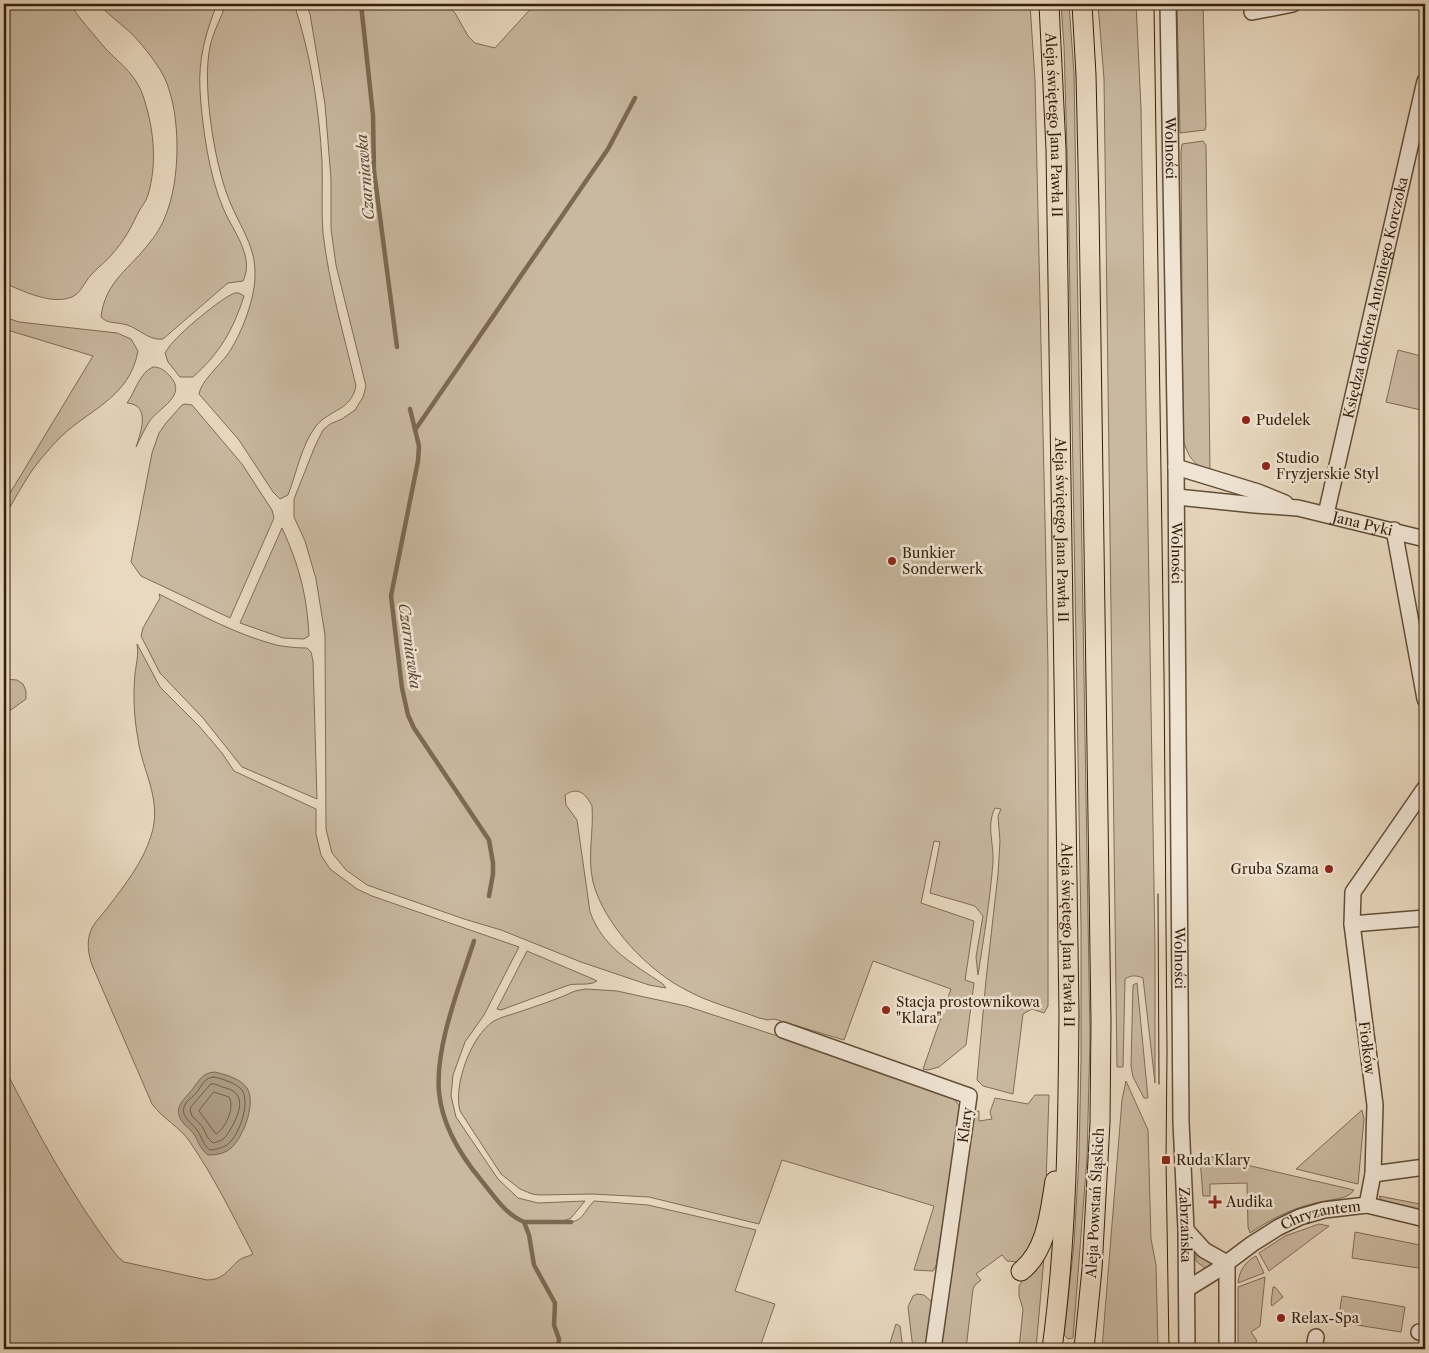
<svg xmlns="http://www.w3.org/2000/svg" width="1429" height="1353" font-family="'Libre Caslon Text',serif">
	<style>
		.green { fill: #cab9a1; stroke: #806c55 }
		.water { fill: #ac9a82; stroke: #7c6952 }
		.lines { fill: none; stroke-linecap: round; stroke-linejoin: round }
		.shore { stroke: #705c46; stroke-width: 1 }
		.stream { stroke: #7c6952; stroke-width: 4.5 }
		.minor-casing { stroke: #624e37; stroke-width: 18 }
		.major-casing { stroke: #351f09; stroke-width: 21 }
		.minor { stroke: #f1e6d6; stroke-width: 15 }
		.major { stroke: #e9d9c0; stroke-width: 19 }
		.tram { stroke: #351f09; stroke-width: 1 }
		.poi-dot { fill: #8f2418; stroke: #f1e6d6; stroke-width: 2 }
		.labels { text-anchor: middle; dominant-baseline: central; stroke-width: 5; stroke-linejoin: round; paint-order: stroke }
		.street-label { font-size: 14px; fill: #351f09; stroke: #f1e6d6 }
		.poi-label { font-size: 14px; fill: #351f09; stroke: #f1e6d6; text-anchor: start }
		.water-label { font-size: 15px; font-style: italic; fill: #5f4a33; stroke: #f1e6d6 }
	</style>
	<rect width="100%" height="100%" fill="#e9d9c0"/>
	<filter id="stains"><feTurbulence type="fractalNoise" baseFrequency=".004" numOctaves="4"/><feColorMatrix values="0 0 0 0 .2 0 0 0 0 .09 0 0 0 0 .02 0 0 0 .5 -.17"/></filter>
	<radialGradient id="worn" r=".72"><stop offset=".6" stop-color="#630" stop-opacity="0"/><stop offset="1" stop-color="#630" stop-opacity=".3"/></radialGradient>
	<g class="green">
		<path d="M 4,4 L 70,4 C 80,20 93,33 105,48 C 123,67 137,74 145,102 C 154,131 157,165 148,195 C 146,202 140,208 137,215 C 131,228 123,242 113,253 C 107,261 98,267 92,274 C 83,283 81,295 69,298 C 49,304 23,291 4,283 Z"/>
		<path d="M 99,4 L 217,4 C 206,32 198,59 200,90 C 202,125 209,177 224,210 C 233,231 255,257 243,281 L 228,283 L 222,288 L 163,339 C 149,341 140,329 127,325 C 118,322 107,324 101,317 C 105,281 131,268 150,242 C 158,233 164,221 168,209 C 181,172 181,105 161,71 C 152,57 141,43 130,32 C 119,22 108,15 99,4 Z"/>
		<path d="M 226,4 L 294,4 C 311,55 319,108 322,161 C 323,185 321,209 323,233 C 329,285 344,335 356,386 C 351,411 330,409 316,426 C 301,446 297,472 288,495 L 280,499 L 273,492 L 239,440 L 199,394 C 201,381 220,365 228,354 C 242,333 256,297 255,272 C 255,244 237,222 228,197 C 214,161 202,84 210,47 C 213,32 221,18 226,4 Z"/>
		<path d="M 306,4 L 446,4 L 455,13 L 468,36 L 475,43 L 495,48 L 535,4 L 1030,4 L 1035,80 L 1045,520 L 1048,667 L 1048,1006 L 1044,1013 L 1032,1009 L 1023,1014 L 1013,1094 L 983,1086 L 977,1080 L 986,980 L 998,874 L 1000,841 L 998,816 L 1001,809 L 995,808 C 986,826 994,843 993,862 C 990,900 984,937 978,975 L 976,957 L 983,916 L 975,906 L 930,893 L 940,842 L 934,841 L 921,903 L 974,921 L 965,980 L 974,983 L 966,1045 L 939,1067 L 928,1070 L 923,1069 L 951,989 L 873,961 L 844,1040 L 774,1019 L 768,1020 L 759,1018 C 736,1009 710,1003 688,991 C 649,972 604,925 593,882 C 587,856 594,831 592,806 C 586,794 578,786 565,795 L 566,805 L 577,820 L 590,912 C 604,949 632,963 663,984 L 666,988 L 649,985 L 581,962 L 501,930 L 464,919 L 367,885 L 346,870 L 332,853 L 326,829 L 325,635 L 316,579 L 305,541 L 294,517 L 294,499 L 315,446 L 323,430 L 330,424 L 342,419 L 355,410 L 363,397 L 366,386 L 336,265 L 331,229 L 331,179 L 325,104 L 310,14 Z"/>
		<path d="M 1061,4 L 1069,4 L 1074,73 L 1090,1038 L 1087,1158 L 1073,1338 L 1068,1339 L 1064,1335 L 1074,1244 L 1079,1158 L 1081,1061 L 1081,926 L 1068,186 L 1064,46 Z"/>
		<path d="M 1098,4 L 1136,4 L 1141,108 L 1155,947 L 1155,1083 L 1143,978 C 1136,975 1131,975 1125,979 L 1123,1067 L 1117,1067 L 1104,79 Z"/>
		<path d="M 1177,4 L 1203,4 L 1206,126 L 1205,130 L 1180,133 Z"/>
		<path d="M 1203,141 L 1206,145 L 1210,472 C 1193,464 1188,457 1183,439 L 1181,152 L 1182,144 Z"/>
		<path d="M 235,293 L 239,293 L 244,296 C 233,330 220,353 193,377 L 180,377 L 168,362 L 165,353 L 169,347 C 177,335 222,297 235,293 Z"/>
		<path d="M 4,317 L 19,322 L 117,333 L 131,339 L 138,351 C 131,389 104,403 76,424 C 65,432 55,442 46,453 C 29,471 17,496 4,517 L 4,503 L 93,356 L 4,329 Z"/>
		<path d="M 1398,350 L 1425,357 L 1425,411 L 1386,402 Z"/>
		<path d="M 153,367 C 161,367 165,371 170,376 C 188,396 159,407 149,422 C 144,430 140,439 136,447 C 141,432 151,405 127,403 C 135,392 140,372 153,367 Z"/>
		<path d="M 185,404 L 192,405 L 242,464 L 272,510 L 274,518 L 230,618 L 141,576 L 131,562 L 152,453 L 159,433 L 166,423 L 182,405 Z"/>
		<path d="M 282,528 C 299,565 307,595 309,636 L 304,639 L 283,638 L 240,623 Z"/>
		<path d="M 159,594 C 197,613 235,634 276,645 C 286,647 297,648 307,648 L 311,652 L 313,661 L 317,799 L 242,767 L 203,718 L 160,673 L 141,636 L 143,628 L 160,598 Z"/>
		<path d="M 137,644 L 160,687 L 199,726 L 222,753 L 234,771 L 316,809 L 316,834 L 321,855 L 330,869 L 357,889 L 372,896 L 519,947 L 484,1015 L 465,1042 L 453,1075 L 451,1096 L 456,1117 L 498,1179 L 518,1198 L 538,1203 L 585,1201 L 571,1218 L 559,1223 C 584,1222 579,1218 594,1201 L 648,1205 L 756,1230 L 735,1291 L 775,1304 L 761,1344 L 776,1349 L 4,1349 L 4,1067 C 37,1132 72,1197 117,1256 L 124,1262 L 207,1280 C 223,1280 227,1271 238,1261 C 242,1257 248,1257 253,1254 C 233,1216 214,1177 190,1142 C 180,1127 163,1119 152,1104 L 92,965 C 88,953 86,940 92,928 C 96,920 103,914 108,907 C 125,885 143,862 151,836 C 163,800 142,771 138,739 C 134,718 133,696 135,674 C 136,664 139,655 137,644 Z"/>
		<path d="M 4,679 L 17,680 L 23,684 L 26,691 L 26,699 L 4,715 Z"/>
		<path d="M 527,951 L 593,979 L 597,981 C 590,986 578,983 569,985 L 501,1010 L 497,1009 Z"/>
		<path d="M 1137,983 L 1148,1098 L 1144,1098 L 1133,1077 L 1131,1066 L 1133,985 Z"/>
		<path d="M 586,989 L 617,991 L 686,1006 L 945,1091 L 952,1096 L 960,1107 L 960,1115 L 936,1266 L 933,1271 L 914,1270 L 934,1206 L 782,1160 L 759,1224 L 649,1197 L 592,1194 L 540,1195 L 532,1194 L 520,1189 L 501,1174 L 460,1111 C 453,1086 471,1035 494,1021 C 501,1017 510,1015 516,1013 C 536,1006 556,1000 575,991 Z"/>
		<path d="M 1126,1081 L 1148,1130 L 1151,1239 L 1156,1265 L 1158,1349 L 1102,1349 L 1122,1100 Z"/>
		<path d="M 1035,1095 L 1049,1095 L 1045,1213 L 1033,1248 L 1018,1262 L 1007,1261 L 1002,1255 L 976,1274 L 981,1280 L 975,1285 L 973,1289 L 966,1349 L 939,1349 L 973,1112 L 979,1111 L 979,1121 L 992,1119 L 990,1112 L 995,1098 L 1028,1104 Z"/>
		<path d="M 1362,1110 L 1364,1119 L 1358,1184 L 1296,1169 Z"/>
		<path d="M 1208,1156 L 1354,1190 C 1348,1199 1335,1199 1325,1201 C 1297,1206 1274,1217 1250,1233 L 1248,1227 L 1247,1183 L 1210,1184 L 1210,1196 L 1203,1196 L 1200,1159 Z"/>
		<path d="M 1379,1196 L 1425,1205 L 1425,1212 L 1387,1204 L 1382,1201 Z"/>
		<path d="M 1319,1224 L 1329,1226 L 1269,1271 L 1259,1253 L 1285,1236 Z"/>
		<path d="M 1355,1232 L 1425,1246 L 1425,1269 L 1352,1258 Z"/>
		<path d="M 1045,1246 L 1036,1349 L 1019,1349 L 1023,1309 L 1019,1296 L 1019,1286 Z"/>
		<path d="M 1196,1248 L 1215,1263 L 1206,1269 L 1196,1261 Z"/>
		<path d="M 1256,1256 L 1264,1273 L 1238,1283 C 1239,1271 1245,1262 1256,1256 Z"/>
		<path d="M 1265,1277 L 1260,1326 L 1251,1332 L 1257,1341 L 1256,1342 L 1255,1349 L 1238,1349 L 1238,1287 Z"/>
		<path d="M 1273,1287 L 1275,1287 L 1283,1297 L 1272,1306 L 1271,1303 Z"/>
		<path d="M 917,1294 L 924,1295 L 932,1302 L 927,1349 L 913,1349 L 908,1307 L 913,1296 Z"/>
		<path d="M 1342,1296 L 1405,1307 L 1401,1332 L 1338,1322 Z"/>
		<path d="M 896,1324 L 900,1326 L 903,1349 L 888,1349 Z"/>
	</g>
	<path class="water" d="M 215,1072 C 226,1075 240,1078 247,1088 C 257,1103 242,1143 227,1151 C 222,1154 214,1155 208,1155 C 201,1150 199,1143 195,1136 C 192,1131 188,1128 184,1124 C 170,1107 186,1099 194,1087 C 201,1078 203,1073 215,1072 Z"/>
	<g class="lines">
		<g class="shore">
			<path d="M 214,1077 C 223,1079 236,1083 242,1090 C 251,1103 238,1140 225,1146 C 221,1148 214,1150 210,1150 C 203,1145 202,1137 197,1130 C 191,1122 178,1115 186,1103 C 189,1099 194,1096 197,1092 C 203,1084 204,1078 214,1077 Z"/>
			<path d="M 211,1084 C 217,1083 220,1087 226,1088 C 248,1094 239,1115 230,1130 C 228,1133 226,1137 223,1139 C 221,1141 216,1142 213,1143 L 208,1138 L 202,1126 L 192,1116 L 190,1110 L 191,1107 Z"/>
			<path d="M 214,1092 L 229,1097 C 235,1107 226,1128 216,1134 L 199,1111 Z"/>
		</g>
		<g class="stream">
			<path d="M 361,4 L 373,115 L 374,171 L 397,347"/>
			<path d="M 410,409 L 419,446 L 418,461 L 391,596 L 402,688 L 408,715 L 414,728 L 489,840 L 493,863 L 493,874 L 489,896"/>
			<path d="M 415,430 L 608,149 L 635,98"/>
			<path d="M 474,941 C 460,985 435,1046 439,1092 C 442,1125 461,1156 481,1180 C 494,1196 505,1214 524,1222 L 529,1235 L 534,1265 L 555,1303 L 554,1325 L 559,1339 L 558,1349"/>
			<path d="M 524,1222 L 571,1222"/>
		</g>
		<defs>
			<g id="minor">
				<path id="s1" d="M 1168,4 L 1176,467 L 1181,1122 L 1186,1230 L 1187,1349"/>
				<path d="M 1252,12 L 1293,4"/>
				<path d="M 1176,467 L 1258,492 L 1285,503"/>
				<path id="s2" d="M 1177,497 L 1255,505 L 1298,508 L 1425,539"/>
				<path id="s3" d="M 1326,514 L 1425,81"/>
				<path d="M 1394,530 L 1425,699"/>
				<path d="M 1352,924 L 1425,918"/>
				<path d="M 783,1030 L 969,1096 L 933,1349"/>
				<path d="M 1373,1174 L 1425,1167"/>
				<path d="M 1367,1205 L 1373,1174 L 1375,1105 L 1352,924 L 1353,892 L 1425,788"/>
				<path d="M 1186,1230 L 1204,1250 L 1227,1263"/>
				<path id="s4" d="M 1187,1289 L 1216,1271 L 1252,1244 L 1279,1227 L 1300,1217 L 1324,1210 L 1367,1205 L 1425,1219"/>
				<path d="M 1419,1332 L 1425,1333"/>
				<path d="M 1227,1349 L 1227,1263"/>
				<path d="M 1314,1349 L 1316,1337"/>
			</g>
			<g id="major">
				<path id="s5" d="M 1049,4 L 1056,149 L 1069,1013 C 1068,1125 1067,1238 1052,1349"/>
				<path d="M 1082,4 L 1086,75 L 1089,208 L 1101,1021 L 1100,1123 L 1092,1269 L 1084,1349"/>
				<path d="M 1021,1271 C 1047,1251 1050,1211 1055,1181"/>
			</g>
		</defs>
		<use href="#minor" class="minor-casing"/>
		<use href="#major" class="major-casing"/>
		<use href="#minor" class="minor"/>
		<use href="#major" class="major"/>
		<g class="tram">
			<path d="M 1154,4 L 1164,673 L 1167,1052 L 1166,1160 L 1169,1349"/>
			<path d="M 1158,894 L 1159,1084"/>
		</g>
	</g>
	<g class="poi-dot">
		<circle cx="1246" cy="420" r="5"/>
		<circle cx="1266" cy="466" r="5"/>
		<circle cx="892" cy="561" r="5"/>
		<circle cx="1329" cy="869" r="5"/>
		<circle cx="886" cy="1010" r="5"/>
		<rect x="1161" y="1155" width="10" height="10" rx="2.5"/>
		<path d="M1212.5 1194.5h5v5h5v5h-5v5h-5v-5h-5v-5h5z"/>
		<circle cx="1281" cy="1318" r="5"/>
	</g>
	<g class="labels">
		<g class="street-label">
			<text stroke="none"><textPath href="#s5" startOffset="121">Aleja świętego Jana Pawła II</textPath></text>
			<text stroke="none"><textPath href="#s1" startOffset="144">Wolności</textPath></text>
			<text stroke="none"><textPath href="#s3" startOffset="222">Księdza doktora Antoniego Korczoka</textPath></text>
			<text stroke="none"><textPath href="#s2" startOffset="188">Jana Pyki</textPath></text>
			<text stroke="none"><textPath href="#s5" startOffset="526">Aleja świętego Jana Pawła II</textPath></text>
			<text stroke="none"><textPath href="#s1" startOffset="549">Wolności</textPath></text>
			<text stroke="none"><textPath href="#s5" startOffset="931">Aleja świętego Jana Pawła II</textPath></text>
			<text stroke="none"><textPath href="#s1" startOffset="954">Wolności</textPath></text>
			<text transform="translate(1367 1048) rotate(83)">Fiołków</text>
			<text transform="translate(965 1125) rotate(-82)">Klary</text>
			<text transform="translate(1095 1203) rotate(-87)">Aleja Powstań Śląskich</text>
			<text stroke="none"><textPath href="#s4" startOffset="155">Chryzantem</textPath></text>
			<text stroke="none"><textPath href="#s1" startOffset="1221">Zabrzańska</textPath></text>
		</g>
		<g class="poi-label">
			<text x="1256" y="420">Pudelek</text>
			<text x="1276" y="458">Studio<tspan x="1276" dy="16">Fryzjerskie Styl</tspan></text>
			<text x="902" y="553">Bunkier<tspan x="902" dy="16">Sonderwerk</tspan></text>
			<text x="1319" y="869" text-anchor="end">Gruba Szama</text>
			<text x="896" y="1002">Stacja prostownikowa<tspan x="896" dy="16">"Klara"</tspan></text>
			<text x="1176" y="1160">Ruda Klary</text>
			<text x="1226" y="1202">Audika</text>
			<text x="1291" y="1318">Relax-Spa</text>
		</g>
		<g class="water-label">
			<text transform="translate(365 177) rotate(-95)">Czarniawka</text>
			<text transform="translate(410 646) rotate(82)">Czarniawka</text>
		</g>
	</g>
	<rect width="1429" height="1353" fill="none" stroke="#e9d9c0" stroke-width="20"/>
	<rect x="5" y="5" width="1419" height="1343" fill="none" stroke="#351f09" stroke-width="2.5"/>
	<rect x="10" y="10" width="1409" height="1333" fill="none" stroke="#351f09"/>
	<rect width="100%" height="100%" filter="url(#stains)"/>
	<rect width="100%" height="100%" fill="url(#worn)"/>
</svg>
